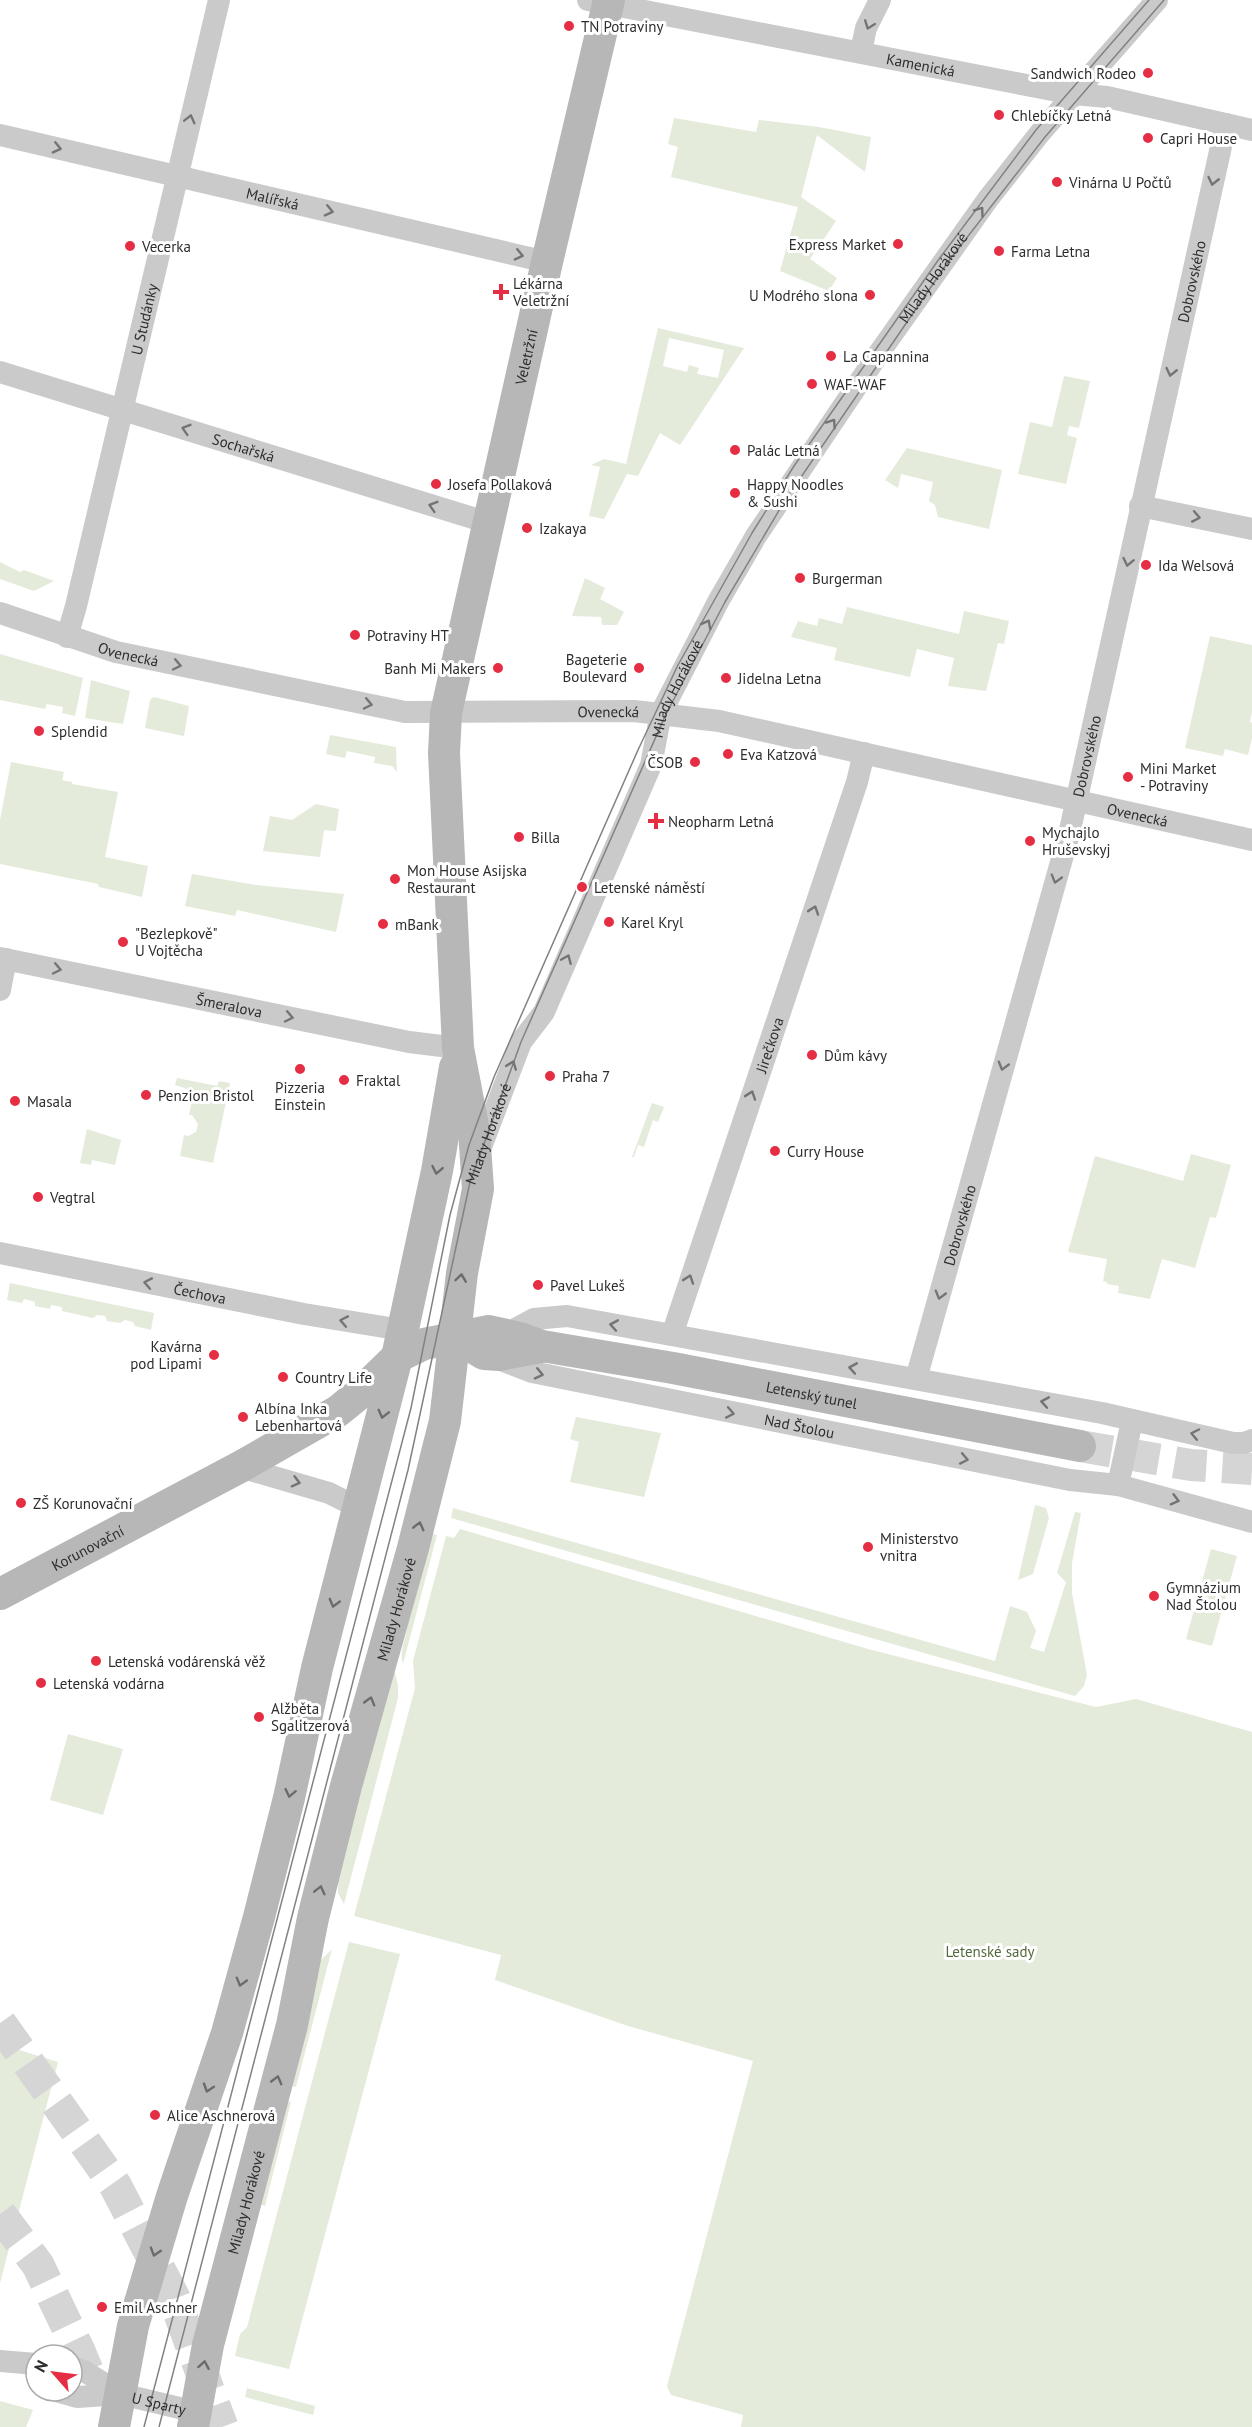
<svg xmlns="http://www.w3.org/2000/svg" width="1252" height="2427" font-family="'PT Sans',sans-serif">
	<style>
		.green { fill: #e4ebdb; fill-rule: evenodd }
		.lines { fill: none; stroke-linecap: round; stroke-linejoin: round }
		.secondary-tunnel { stroke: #d5d5d5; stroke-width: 32; stroke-dasharray: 32 16; stroke-linecap: butt }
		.trunk-tunnel { stroke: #d5d5d5; stroke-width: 33; stroke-dasharray: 33 16; stroke-linecap: butt }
		.minor { stroke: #cacaca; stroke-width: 22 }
		.secondary { stroke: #b7b7b7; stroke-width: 32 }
		.tram { stroke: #828282; stroke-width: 1.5 }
		.oneway { stroke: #747474 }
		.oneway2 { stroke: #6b6b6b }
		.poi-dot { fill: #e52e43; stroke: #fff; stroke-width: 2 }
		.labels { text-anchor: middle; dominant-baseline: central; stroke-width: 6; stroke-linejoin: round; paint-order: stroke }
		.poi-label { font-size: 15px; fill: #2d2d2d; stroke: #fff; text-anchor: start }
		.street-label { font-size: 15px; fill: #2d2d2d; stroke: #fff }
		.park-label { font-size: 15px; fill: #52693b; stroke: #fff }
	</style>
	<rect width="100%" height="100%" fill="#fff"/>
	<g class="green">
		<path d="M 674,118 L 756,132 L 759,120 L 819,127 L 871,137 L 865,172 L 817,135 L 801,197 L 836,221 L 810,259 L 837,278 L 829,291 L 780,271 L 798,207 L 671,177 L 678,147 L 668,144 Z"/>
		<path d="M 658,328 L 744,348 L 680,445 L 660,433 L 638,476 L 627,474 L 604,519 L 589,516 L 600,467 L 591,465 L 604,459 L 626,464 ZM 669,338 L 724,350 L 718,378 L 697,374 L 699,368 L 689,365 L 687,372 L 663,366 Z"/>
		<path d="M 1064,376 L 1090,381 L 1079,428 L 1069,426 L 1067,435 L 1077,438 L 1066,484 L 1018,474 L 1030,422 L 1052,427 Z"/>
		<path d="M 907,448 L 1002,470 L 989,529 L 938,517 L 935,505 L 929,501 L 933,482 L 901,474 L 898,488 L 885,480 Z"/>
		<path d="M 0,562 L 20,572 L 24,570 L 54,581 L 34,591 L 0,579 Z"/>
		<path d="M 585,578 L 605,588 L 600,599 L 624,612 L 617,625 L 602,625 L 601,617 L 572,616 Z"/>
		<path d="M 847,607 L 959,634 L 964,611 L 1009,621 L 1004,644 L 998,643 L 986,691 L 948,686 L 954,658 L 917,649 L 910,677 L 834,660 L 837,648 L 791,637 L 798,621 L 817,626 L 819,618 L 842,624 Z"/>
		<path d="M 1210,636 L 1252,645 L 1252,712 L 1250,722 L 1252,723 L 1252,738 L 1248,755 L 1225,749 L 1223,756 L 1185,748 Z"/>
		<path d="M 0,654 L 83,678 L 75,716 L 62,713 L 63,707 L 47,704 L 45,709 L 0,700 Z"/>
		<path d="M 91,680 L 130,691 L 123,724 L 85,718 Z"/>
		<path d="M 154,697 L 189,706 L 184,736 L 145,728 L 150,700 Z"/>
		<path d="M 330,735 L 396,747 L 397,772 L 392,766 L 374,763 L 375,757 L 347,751 L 345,758 L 326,754 Z"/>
		<path d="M 11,762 L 64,772 L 62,780 L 72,782 L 72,784 L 118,792 L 105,857 L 148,866 L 142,897 L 99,887 L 98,884 L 0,864 L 0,820 Z"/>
		<path d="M 316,804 L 339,809 L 336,831 L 324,830 L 320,857 L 263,851 L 270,816 L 292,820 Z"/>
		<path d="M 192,874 L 256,885 L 344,894 L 336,932 L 237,910 L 235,916 L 185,906 Z"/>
		<path d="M 177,1078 L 217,1086 L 219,1081 L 230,1083 L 213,1163 L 180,1156 L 184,1135 L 188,1136 L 196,1132 L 198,1124 L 192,1115 L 189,1115 L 194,1091 L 175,1085 Z"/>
		<path d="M 652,1103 L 664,1107 L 658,1122 L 653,1120 L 644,1147 L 638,1145 L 634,1157 L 632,1157 Z"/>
		<path d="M 87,1129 L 121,1140 L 115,1165 L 92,1160 L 91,1165 L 80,1163 Z"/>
		<path d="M 1191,1154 L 1231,1165 L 1216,1218 L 1210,1217 L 1195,1268 L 1162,1259 L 1150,1299 L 1118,1293 L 1119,1286 L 1107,1284 L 1107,1282 L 1103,1281 L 1107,1259 L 1068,1252 L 1095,1156 L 1183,1181 Z"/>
		<path d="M 10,1283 L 154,1313 L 151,1330 L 135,1326 L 133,1322 L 125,1320 L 120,1323 L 107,1321 L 105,1316 L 97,1315 L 93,1318 L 62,1311 L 62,1307 L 51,1305 L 50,1309 L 35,1306 L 35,1302 L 24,1299 L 22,1303 L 7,1300 Z"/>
		<path d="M 576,1417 L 661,1433 L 644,1497 L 570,1482 L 579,1442 L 570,1439 Z"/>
		<path d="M 1035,1505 L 1046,1508 L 1049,1518 L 1033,1574 L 1018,1580 Z"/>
		<path d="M 453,1508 L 995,1661 L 1010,1606 L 1027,1612 L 1036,1631 L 1030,1648 L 1044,1652 L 1066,1582 L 1057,1573 L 1075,1512 L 1081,1513 L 1072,1563 L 1072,1593 L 1087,1675 L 1084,1686 L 1075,1696 L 451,1518 Z"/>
		<path d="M 460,1529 L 868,1649 L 1096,1707 L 1136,1699 L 1252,1732 L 1252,2427 L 741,2427 L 743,2415 L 671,2395 L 667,2386 L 753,2061 L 628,2026 L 495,1980 L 501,1955 L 354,1916 L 415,1688 L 413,1661 L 446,1536 L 454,1538 Z"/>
		<path d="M 428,1533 L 437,1535 L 403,1664 C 399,1651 405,1642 407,1628 C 412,1595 420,1565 428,1533 Z"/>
		<path d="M 1211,1549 L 1237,1556 L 1212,1646 L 1186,1639 Z"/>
		<path d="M 393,1665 L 398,1685 L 398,1698 L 344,1904 L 338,1893 L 338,1876 Z"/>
		<path d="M 68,1734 L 123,1749 L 103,1815 L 50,1800 Z"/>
		<path d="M 349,1942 L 400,1954 L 289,2369 L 235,2356 L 240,2334 L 247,2327 Z"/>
		<path d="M 332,1949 L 296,2087 L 290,2086 L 321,1960 Z"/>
		<path d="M 0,2044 L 58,2062 L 0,2283 Z"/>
		<path d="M 286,2101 L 291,2102 L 265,2206 L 259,2204 Z"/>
		<path d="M 247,2388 L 315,2406 L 313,2415 L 245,2397 Z"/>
		<path d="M 0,2401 L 33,2410 L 26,2427 L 0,2427 Z"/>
	</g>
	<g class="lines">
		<path class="secondary-tunnel" d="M 1080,1446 L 1191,1465 L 1252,1469"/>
		<g class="trunk-tunnel">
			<path d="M 0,2023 L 115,2185 L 174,2298 L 222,2427"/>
			<path d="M 0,2214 L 38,2265 L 79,2351 L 99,2399"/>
		</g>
		<g class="minor">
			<path id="s1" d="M 588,0 L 1073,94 L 1107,97 L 1252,130"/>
			<path d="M 861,51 L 866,28 L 880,0"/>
			<path id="s2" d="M 0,135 L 547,262"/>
			<path id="s3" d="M 0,372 L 489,523"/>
			<path d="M 1140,506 L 1252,529"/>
			<path id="s4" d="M 0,613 L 116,652 L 405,712 L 634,711 L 719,721 L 1252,840"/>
			<path id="s5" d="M 67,637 L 76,606 L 219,0"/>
			<path id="s6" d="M 0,958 L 409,1042 L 458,1048"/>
			<path d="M 0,990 L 6,959"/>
			<path id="s7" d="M 479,1152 L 521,1042 L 544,1012 L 651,765 L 661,713 L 719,600 L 756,536 L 879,353 L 988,199 L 1040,133 L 1157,0"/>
			<path id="s8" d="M 0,1253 L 304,1314 L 402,1330"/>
			<path d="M 506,1334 L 534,1319 L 567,1316 L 1102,1413 L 1233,1443 L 1244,1443 L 1252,1440"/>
			<path id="s9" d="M 672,1335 L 857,782 L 864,753"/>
			<path id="s10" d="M 488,1355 L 532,1372 L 1070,1480 L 1118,1485 L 1252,1522"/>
			<path id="s11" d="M 916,1379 L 1070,830 L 1226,124"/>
			<path d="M 240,1467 L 329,1493 L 359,1508"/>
			<path d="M 1118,1485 L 1132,1421"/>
			<path d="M 0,2361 L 36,2364"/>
			<path d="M 72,2367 L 84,2371 L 121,2394"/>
			<path id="s12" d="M 56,2391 L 77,2397 L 121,2394 L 196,2412"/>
		</g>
		<g class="secondary">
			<path d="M 454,1336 L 484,1354 L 499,1355 L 541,1347"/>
			<path id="s13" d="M 0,1594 L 240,1467 L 338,1411 L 359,1394 L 397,1357 L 424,1344 L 489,1331 L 520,1338 L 542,1346 L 673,1368 L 1080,1446"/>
			<path d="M 114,2427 L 133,2326 L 172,2196 L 227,2033 L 259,1917 L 289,1798 L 317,1668 L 397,1357 L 437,1171 L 455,1067"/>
			<path id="s14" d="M 193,2427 L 208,2345 L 292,2025 L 313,1918 L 346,1786 L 413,1548 L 445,1421 L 462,1273 L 478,1189 L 474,1131 L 458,1048 L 444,753 L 446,713 L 547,262 L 609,0"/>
		</g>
		<g class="tram">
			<path d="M 144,2427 L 411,1408 L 450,1215 L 469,1145 L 494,1077 L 638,750 L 678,665 L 752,533 L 794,466 L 939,259 L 1036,130 L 1149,0"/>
			<path id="s15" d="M 159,2427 L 408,1470 L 470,1182 L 521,1042 L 666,714 L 725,602 L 784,502 L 948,262 L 1045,137 L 1164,0"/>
		</g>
	</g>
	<defs><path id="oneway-chevron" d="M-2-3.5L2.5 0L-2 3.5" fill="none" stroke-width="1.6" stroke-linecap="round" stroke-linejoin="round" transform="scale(1.5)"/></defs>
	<g class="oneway">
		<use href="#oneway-chevron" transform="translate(869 25) rotate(111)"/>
		<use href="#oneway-chevron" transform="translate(190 119) rotate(-76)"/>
		<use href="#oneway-chevron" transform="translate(57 148) rotate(13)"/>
		<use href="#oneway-chevron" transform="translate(1213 181) rotate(103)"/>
		<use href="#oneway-chevron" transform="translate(329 211) rotate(13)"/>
		<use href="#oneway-chevron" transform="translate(980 211) rotate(-54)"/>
		<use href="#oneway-chevron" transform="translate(519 255) rotate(13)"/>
		<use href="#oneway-chevron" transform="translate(1171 372) rotate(103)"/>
		<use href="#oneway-chevron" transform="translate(832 423) rotate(-56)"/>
		<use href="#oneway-chevron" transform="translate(186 429) rotate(-163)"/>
		<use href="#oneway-chevron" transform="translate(433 506) rotate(-163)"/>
		<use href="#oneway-chevron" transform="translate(1196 517) rotate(11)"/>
		<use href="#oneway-chevron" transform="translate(1128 562) rotate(102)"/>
		<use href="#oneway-chevron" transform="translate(707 624) rotate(-62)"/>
		<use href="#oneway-chevron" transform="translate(177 665) rotate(12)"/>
		<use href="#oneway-chevron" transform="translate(368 704) rotate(12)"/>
		<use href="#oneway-chevron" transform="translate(1056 879) rotate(106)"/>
		<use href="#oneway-chevron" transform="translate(814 910) rotate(-71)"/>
		<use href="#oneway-chevron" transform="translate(567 959) rotate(-67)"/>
		<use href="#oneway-chevron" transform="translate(57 969) rotate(12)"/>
		<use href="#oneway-chevron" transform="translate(289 1017) rotate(12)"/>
		<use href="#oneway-chevron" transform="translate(512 1065) rotate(-69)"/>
		<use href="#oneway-chevron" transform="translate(1003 1066) rotate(106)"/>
		<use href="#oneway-chevron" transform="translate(751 1095) rotate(-71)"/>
		<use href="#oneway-chevron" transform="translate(689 1279) rotate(-71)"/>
		<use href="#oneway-chevron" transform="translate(148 1283) rotate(-169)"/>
		<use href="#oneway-chevron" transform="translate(940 1295) rotate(106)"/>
		<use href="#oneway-chevron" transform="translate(344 1321) rotate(-169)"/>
		<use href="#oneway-chevron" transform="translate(614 1325) rotate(-170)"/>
		<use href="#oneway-chevron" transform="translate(853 1368) rotate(-170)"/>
		<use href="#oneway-chevron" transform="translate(539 1374) rotate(13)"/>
		<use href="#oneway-chevron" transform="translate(1045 1402) rotate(-170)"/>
		<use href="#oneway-chevron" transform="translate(730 1413) rotate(11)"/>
		<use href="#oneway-chevron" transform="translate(1195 1434) rotate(-168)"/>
		<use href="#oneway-chevron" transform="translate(964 1459) rotate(11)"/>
		<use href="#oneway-chevron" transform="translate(296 1482) rotate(15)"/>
		<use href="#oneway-chevron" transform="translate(1175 1500) rotate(15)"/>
	</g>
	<g class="oneway2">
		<use href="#oneway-chevron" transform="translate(437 1170) rotate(101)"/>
		<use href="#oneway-chevron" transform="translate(461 1278) rotate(-82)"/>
		<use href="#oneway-chevron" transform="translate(383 1414) rotate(104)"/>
		<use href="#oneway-chevron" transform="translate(419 1526) rotate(-76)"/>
		<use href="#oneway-chevron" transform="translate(334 1603) rotate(105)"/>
		<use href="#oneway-chevron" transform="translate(370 1701) rotate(-74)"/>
		<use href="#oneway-chevron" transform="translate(290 1793) rotate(102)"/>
		<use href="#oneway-chevron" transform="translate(320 1890) rotate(-76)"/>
		<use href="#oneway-chevron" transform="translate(241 1982) rotate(106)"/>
		<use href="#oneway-chevron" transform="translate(277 2080) rotate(-75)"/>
		<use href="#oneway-chevron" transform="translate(208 2088) rotate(108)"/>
		<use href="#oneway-chevron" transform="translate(155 2252) rotate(107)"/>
		<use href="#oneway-chevron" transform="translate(204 2365) rotate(-80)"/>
	</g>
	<g class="poi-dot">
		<circle cx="569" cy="26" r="6"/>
		<circle cx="1148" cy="73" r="6"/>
		<circle cx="999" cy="115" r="6"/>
		<circle cx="1148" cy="138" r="6"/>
		<circle cx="1057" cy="182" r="6"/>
		<circle cx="898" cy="244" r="6"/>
		<circle cx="130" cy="246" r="6"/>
		<circle cx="999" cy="251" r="6"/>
		<path d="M498 283h6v6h6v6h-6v6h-6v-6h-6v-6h6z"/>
		<circle cx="870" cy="295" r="6"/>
		<circle cx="831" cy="356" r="6"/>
		<circle cx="812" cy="384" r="6"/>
		<circle cx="735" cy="450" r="6"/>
		<circle cx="436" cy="484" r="6"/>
		<circle cx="735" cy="493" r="6"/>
		<circle cx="527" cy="528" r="6"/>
		<circle cx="1146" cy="565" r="6"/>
		<circle cx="800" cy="578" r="6"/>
		<circle cx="355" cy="635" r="6"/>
		<circle cx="498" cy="668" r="6"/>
		<circle cx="639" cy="668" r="6"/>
		<circle cx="726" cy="678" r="6"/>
		<circle cx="39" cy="731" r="6"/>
		<circle cx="728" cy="754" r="6"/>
		<circle cx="695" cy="762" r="6"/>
		<circle cx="1128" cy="777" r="6"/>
		<path d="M653 812h6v6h6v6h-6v6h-6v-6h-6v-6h6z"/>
		<circle cx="519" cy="837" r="6"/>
		<circle cx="1030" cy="841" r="6"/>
		<circle cx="395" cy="879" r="6"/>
		<circle cx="582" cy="887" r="6"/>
		<circle cx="609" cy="922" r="6"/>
		<circle cx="383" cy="924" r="6"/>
		<circle cx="123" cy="942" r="6"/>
		<circle cx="812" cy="1055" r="6"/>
		<circle cx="300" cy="1069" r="6"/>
		<circle cx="550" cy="1076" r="6"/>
		<circle cx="344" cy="1080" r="6"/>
		<circle cx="146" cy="1095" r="6"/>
		<circle cx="15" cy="1101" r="6"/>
		<circle cx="775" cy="1151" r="6"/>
		<circle cx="38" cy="1197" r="6"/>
		<circle cx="538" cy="1285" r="6"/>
		<circle cx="214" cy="1355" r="6"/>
		<circle cx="283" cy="1377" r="6"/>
		<circle cx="243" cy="1417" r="6"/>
		<circle cx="21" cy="1503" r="6"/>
		<circle cx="868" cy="1547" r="6"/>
		<circle cx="1154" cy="1596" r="6"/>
		<circle cx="96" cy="1661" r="6"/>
		<circle cx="41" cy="1683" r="6"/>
		<circle cx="259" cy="1717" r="6"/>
		<circle cx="155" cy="2115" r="6"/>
		<circle cx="102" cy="2307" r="6"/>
	</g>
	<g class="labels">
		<g class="poi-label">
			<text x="581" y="26">TN Potraviny</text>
			<text x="1136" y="73" text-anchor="end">Sandwich Rodeo</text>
			<text x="1011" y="115">Chlebíčky Letná</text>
			<text x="1160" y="138">Capri House</text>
			<text x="1069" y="182">Vinárna U Počtů</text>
			<text x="886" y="244" text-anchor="end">Express Market</text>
			<text x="142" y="246">Vecerka</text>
			<text x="1011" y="251">Farma Letna</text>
			<text x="513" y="283">Lékárna<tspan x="513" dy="17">Veletržní</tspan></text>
			<text x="858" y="295" text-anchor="end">U Modrého slona</text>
			<text x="843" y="356">La Capannina</text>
			<text x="824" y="384">WAF-WAF</text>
			<text x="747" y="450">Palác Letná</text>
			<text x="448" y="484">Josefa Pollaková</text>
			<text x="747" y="484">Happy Noodles<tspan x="747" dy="17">&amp; Sushi</tspan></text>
			<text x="539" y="528">Izakaya</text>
			<text x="1158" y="565">Ida Welsová</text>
			<text x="812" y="578">Burgerman</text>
			<text x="367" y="635">Potraviny HT</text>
			<text x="627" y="659" text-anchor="end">Bageterie<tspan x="627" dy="17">Boulevard</tspan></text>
			<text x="486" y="668" text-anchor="end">Banh Mi Makers</text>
			<text x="738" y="678">Jidelna Letna</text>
			<text x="51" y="731">Splendid</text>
			<text x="740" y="754">Eva Katzová</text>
			<text x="683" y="762" text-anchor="end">ČSOB</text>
			<text x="1140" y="768">Mini Market<tspan x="1140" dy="17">- Potraviny</tspan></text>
			<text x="668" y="821">Neopharm Letná</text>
			<text x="1042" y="832">Mychajlo<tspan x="1042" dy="17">Hruševskyj</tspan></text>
			<text x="531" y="837">Billa</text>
			<text x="407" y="870">Mon House Asijska<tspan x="407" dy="17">Restaurant</tspan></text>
			<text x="594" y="887">Letenské náměstí</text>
			<text x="621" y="922">Karel Kryl</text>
			<text x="395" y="924">mBank</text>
			<text x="135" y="933">"Bezlepkově"<tspan x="135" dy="17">U Vojtěcha</tspan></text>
			<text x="824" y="1055">Dům kávy</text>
			<text x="562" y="1076">Praha 7</text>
			<text x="356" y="1080">Fraktal</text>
			<text x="300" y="1087" text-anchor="middle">Pizzeria<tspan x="300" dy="17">Einstein</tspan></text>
			<text x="158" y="1095">Penzion Bristol</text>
			<text x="27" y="1101">Masala</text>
			<text x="787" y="1151">Curry House</text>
			<text x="50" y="1197">Vegtral</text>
			<text x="550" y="1285">Pavel Lukeš</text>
			<text x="202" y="1346" text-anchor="end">Kavárna<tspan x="202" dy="17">pod Lipami</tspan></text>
			<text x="295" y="1377">Country Life</text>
			<text x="255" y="1408">Albína Inka<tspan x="255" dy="17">Lebenhartová</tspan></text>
			<text x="33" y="1503">ZŠ Korunovační</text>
			<text x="880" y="1538">Ministerstvo<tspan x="880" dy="17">vnitra</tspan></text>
			<text x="1166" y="1587">Gymnázium<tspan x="1166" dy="17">Nad Štolou</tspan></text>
			<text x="108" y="1661">Letenská vodárenská věž</text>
			<text x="53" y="1683">Letenská vodárna</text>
			<text x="271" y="1708">Alžběta<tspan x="271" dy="17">Sgalitzerová</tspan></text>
			<text x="167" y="2115">Alice Aschnerová</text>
			<text x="114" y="2307">Emil Aschner</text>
		</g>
		<g class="street-label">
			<text stroke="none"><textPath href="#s1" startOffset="339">Kamenická</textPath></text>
			<text stroke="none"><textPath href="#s2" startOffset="280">Malířská</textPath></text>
			<text stroke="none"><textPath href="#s7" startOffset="992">Milady Horákové</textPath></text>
			<text stroke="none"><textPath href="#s11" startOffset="1132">Dobrovského</textPath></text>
			<text stroke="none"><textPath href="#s5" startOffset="327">U Studánky</textPath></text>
			<text stroke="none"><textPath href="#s14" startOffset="2115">Veletržní</textPath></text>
			<text stroke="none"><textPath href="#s3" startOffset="255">Sochařská</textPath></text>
			<text stroke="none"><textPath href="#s4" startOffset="135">Ovenecká</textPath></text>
			<text stroke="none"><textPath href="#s7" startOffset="506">Milady Horákové</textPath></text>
			<text stroke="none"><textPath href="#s4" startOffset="621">Ovenecká</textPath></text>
			<text stroke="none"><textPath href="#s11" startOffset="646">Dobrovského</textPath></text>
			<text stroke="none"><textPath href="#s4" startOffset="1161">Ovenecká</textPath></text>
			<text stroke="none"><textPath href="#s6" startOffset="234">Šmeralova</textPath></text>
			<text stroke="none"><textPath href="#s9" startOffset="306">Jirečkova</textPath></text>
			<text stroke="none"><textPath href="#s15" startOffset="1335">Milady Horákové</textPath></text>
			<text stroke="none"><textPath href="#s11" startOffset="160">Dobrovského</textPath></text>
			<text stroke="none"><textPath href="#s8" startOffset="204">Čechova</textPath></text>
			<text stroke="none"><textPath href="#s13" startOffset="890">Letenský tunel</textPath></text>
			<text stroke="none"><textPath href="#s10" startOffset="320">Nad Štolou</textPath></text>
			<text stroke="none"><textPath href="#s13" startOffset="99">Korunovační</textPath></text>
			<text stroke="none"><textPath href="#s14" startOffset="843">Milady Horákové</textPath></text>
			<text stroke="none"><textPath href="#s14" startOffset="231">Milady Horákové</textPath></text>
			<text stroke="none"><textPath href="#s12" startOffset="105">U Sparty</textPath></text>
		</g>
		<g class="park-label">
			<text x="990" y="1951">Letenské sady</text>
		</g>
	</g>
	<g transform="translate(54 2373) rotate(298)"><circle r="28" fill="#ffffff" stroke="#ababab" stroke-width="1.5"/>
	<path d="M0-4.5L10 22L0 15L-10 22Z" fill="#e52e43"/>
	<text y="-9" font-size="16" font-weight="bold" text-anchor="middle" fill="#2d2d2d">N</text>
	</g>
</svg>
